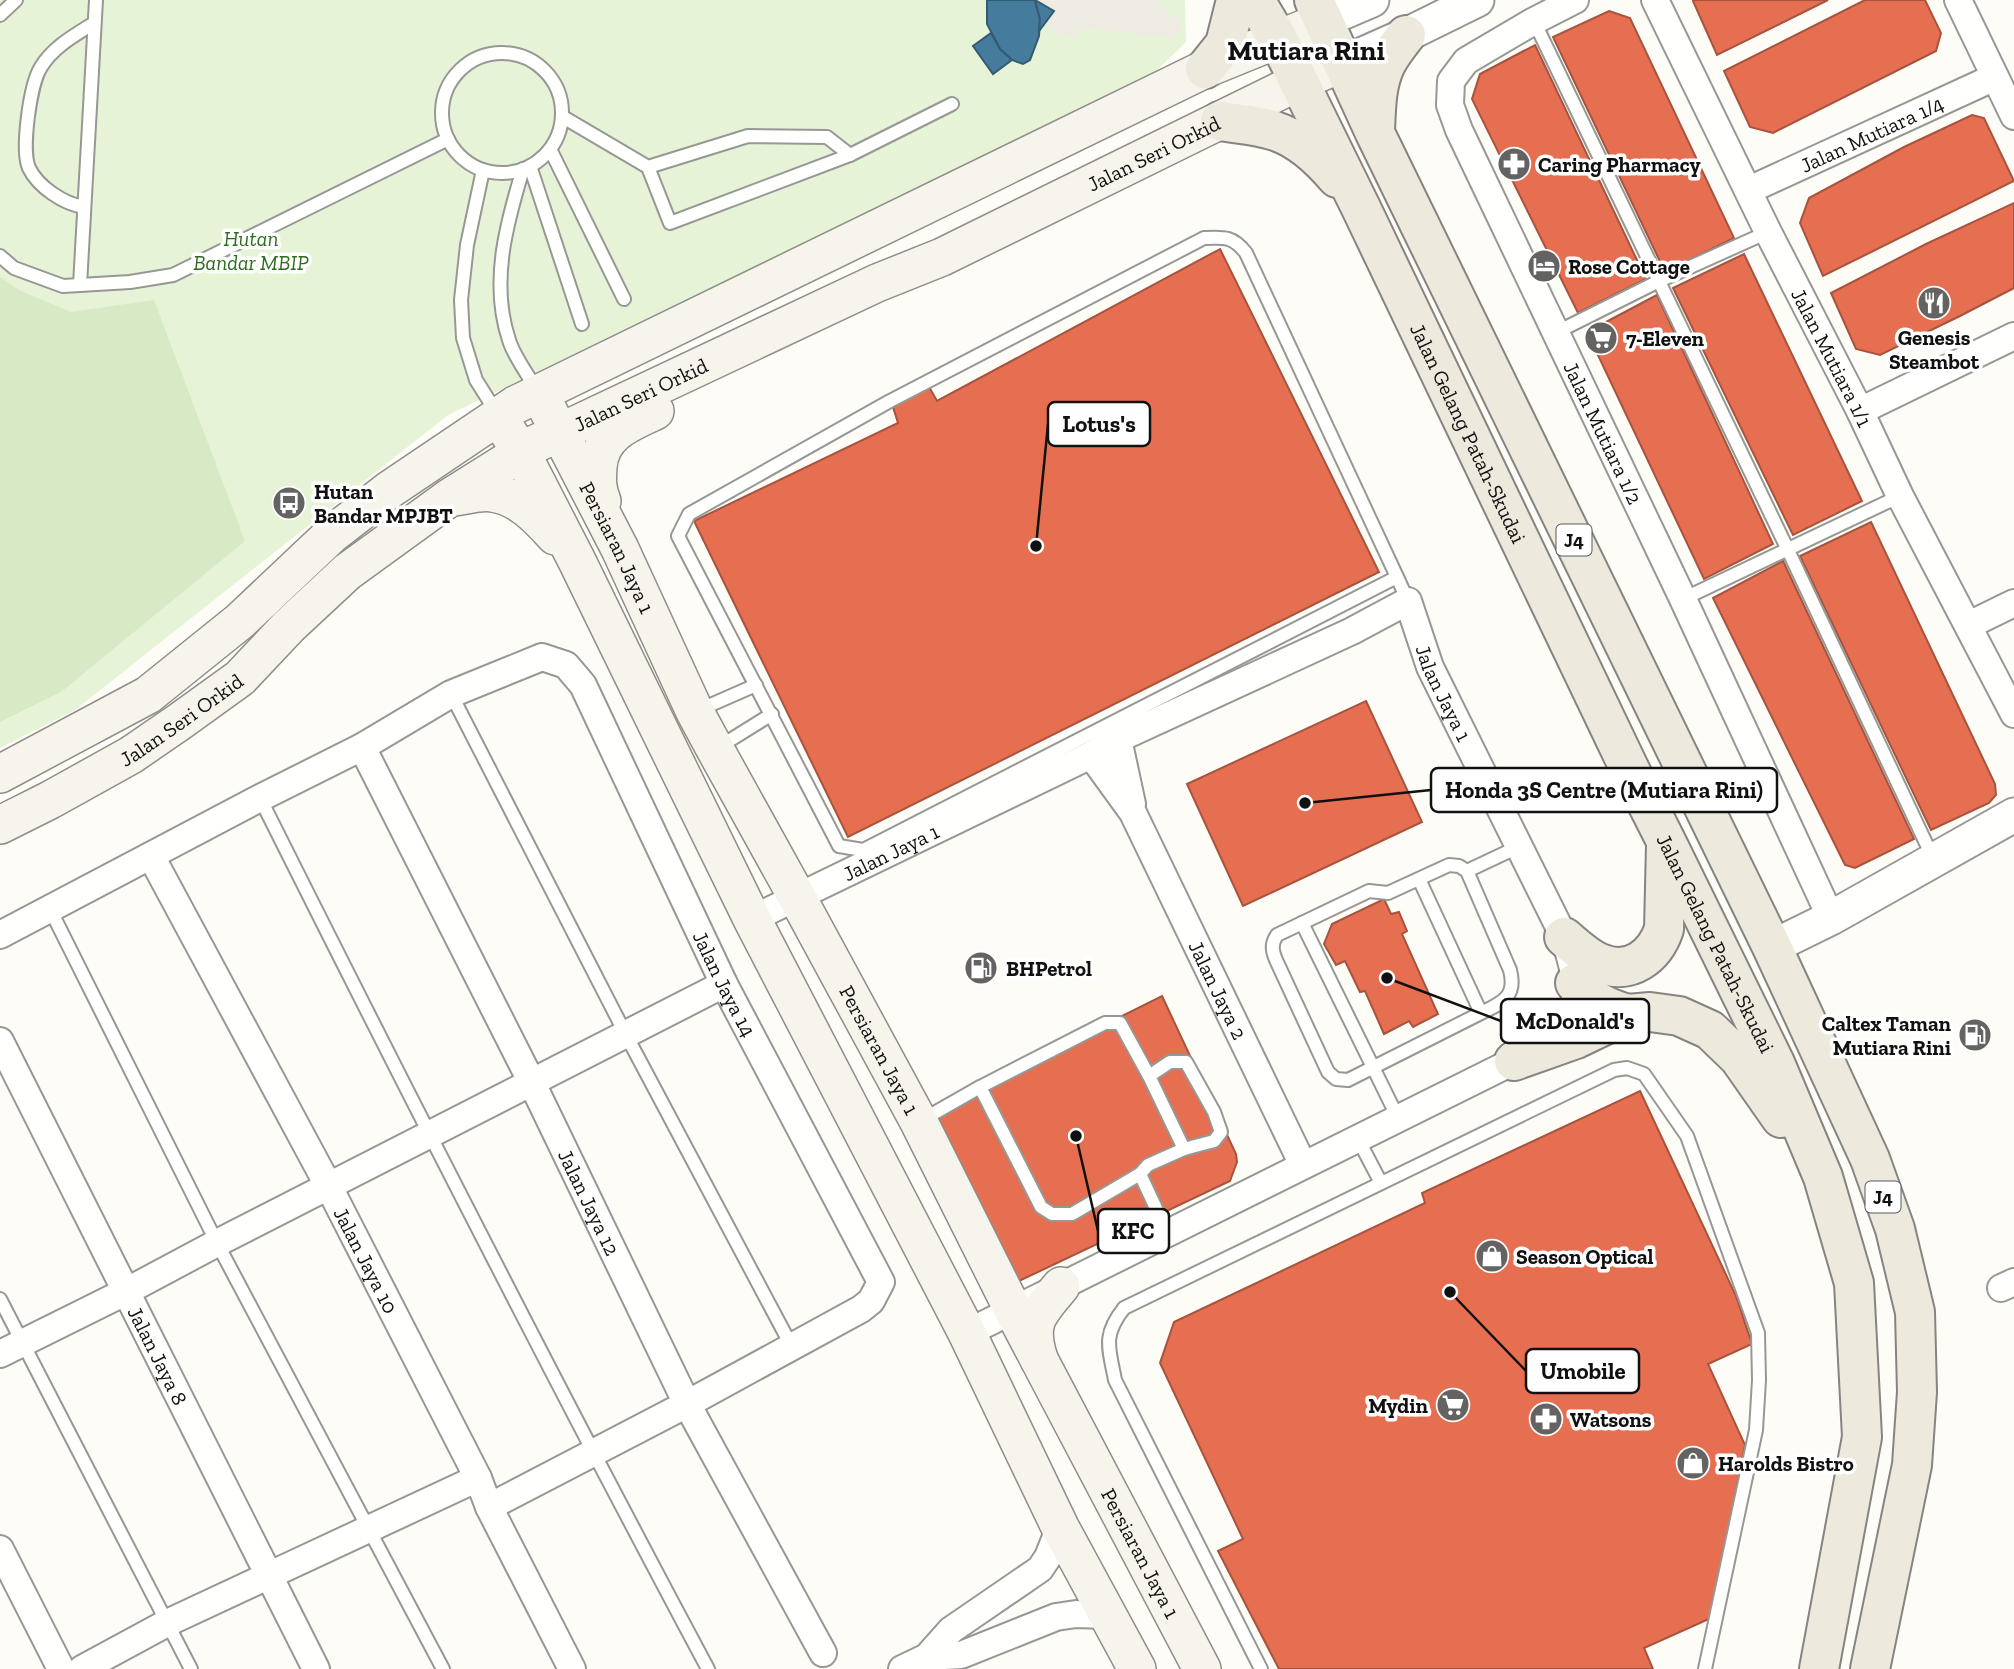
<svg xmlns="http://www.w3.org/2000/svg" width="2014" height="1669" font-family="'Zilla Slab',serif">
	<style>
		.green { fill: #e7f3d7 }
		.forest { fill: #d8eac5 }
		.plaza { fill: #edebe2 }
		.shops { fill: #e76f51; stroke: #a7533e; stroke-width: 2 }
		.public { fill: #457b9d; stroke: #355b73; stroke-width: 2 }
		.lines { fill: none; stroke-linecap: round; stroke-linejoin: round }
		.service-casing { stroke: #979795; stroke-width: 16 }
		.minor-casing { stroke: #979795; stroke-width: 30 }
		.tertiary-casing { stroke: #979795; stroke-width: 37 }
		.secondary-casing { stroke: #8e8d8b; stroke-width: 40 }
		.primary-casing { stroke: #858482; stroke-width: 42 }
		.service { stroke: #fffffe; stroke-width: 12 }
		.minor { stroke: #fffffe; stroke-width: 26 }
		.tertiary { stroke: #fffffe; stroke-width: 33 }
		.secondary { stroke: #f6f4eb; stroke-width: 37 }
		.primary { stroke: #ede9dc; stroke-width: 38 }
		.labels { text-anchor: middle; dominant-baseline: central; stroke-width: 7; stroke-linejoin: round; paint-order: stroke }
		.shield { fill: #fff; stroke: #585858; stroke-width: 2 }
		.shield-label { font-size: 19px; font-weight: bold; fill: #111 }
		.street-label { font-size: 21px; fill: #111; stroke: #fff }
		.poi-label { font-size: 21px; font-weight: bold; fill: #111; stroke: #fff; text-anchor: start }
		.park-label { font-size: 21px; font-style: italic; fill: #2f6b1f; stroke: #fff }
		.district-label { font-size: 28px; font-weight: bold; fill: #111; stroke: #fff }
		.leader { fill: none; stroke: #111; stroke-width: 2.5 }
		.callout-dot { fill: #111; stroke: #fff; stroke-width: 2.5 }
		.callout { fill: #fff; stroke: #111; stroke-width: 2.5 }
		.callout-label { font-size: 23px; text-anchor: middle; font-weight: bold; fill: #111 }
	</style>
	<rect width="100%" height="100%" fill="#fdfcf7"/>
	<path class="green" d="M 0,0 L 1185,0 L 1186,42 L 1150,77 L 448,415 L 75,710 L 0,748 Z"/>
	<path class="forest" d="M 0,277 L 19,290 L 71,312 L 154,300 L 245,541 L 61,692 L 0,722 Z"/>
	<path class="plaza" d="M 1036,0 L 1156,0 L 1182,23 L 1175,38 L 1102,31 L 1094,26 L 1066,38 L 1043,25 L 1054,11 Z"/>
	<g class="shops">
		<path d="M 1828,0 L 1717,55 L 1693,1 L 1693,0 Z"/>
		<path d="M 1865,0 L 1925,0 L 1941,33 L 1936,51 L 1773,133 L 1750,127 L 1724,71 Z"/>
		<path d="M 1609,11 L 1630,18 L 1734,238 L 1665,272 L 1553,37 Z"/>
		<path d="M 1535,45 L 1646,279 L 1578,313 L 1472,99 L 1480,74 Z"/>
		<path d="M 1972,115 L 1984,118 L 2014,181 L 1823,276 L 1800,223 L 1809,198 L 1904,147 Z"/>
		<path d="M 2014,203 L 2014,288 L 1960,316 L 1880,355 L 1856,349 L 1831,293 L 1926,244 Z"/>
		<path d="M 1220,249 L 1379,572 L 848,837 L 694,521 L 898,423 L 893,407 L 928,385 L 937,401 Z"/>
		<path d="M 1744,254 L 1862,501 L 1793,535 L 1673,288 Z"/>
		<path d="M 1657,295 L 1773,544 L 1704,579 L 1587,332 Z"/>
		<path d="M 1871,522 L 1995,784 L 1996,795 L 1989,803 L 1931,830 L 1800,556 Z"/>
		<path d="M 1783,561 L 1914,839 L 1855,868 L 1845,865 L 1713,598 Z"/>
		<path d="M 1366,701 L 1422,822 L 1243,906 L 1187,784 Z"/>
		<path d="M 1384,899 L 1391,914 L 1399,912 L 1407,931 L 1402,934 L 1438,1014 L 1413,1027 L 1409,1021 L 1384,1034 L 1365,991 L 1360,992 L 1345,961 L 1336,965 L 1324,944 L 1332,924 Z"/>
		<path d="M 1162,996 L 1236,1154 L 1237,1162 L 1230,1181 L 1019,1281 L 916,1119 Z"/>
		<path d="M 1640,1091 L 1736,1296 L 1752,1344 L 1708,1364 L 1745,1445 L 1711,1618 L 1644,1648 L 1653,1669 L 1279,1669 L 1218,1551 L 1243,1539 L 1160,1363 L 1174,1322 L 1425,1203 L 1422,1193 Z"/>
	</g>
	<g class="public">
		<path d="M 987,0 L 1035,0 L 1040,19 L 1039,36 L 1030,60 L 1023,64 L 1012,60 L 1000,49 L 987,24 Z"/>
		<path d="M 1035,0 L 1054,11 L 1039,31 L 1040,19 Z"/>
		<path d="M 991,33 L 1000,49 L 1012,60 L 993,74 L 973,46 Z"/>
	</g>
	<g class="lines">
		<defs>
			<g id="service">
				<path d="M 0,15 L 16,0"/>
				<path d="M 1534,21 L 1787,548 L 1933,858"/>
				<circle cx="502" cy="113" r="60"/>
				<path d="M 563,117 L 648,167 L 748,136 L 827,137 L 850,155 L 670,223 L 648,167"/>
				<path d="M 551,151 L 624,299"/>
				<path d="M 850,155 L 952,104"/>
				<path d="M 530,166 L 582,324"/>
				<path d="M 523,169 C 506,225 490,283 509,340 C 514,357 529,376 538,392"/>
				<path d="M 483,170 L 467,245 L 461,300 L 463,338 L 476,380 L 498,415"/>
				<path d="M 84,207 C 64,204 38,187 29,168 C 21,150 30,84 41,67 C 53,47 75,35 94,23"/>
				<path d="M 0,256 L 14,268 L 63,286 L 130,282 L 173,275 L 448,139"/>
				<path d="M 80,285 L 96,0"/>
				<path d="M 1555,333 L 1659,281 L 1768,232"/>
				<path d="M 1397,577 L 863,850 L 839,846 L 678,536 L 689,514 L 890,401 L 1204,238 C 1224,237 1233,236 1246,253 L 1397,577 L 1408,601"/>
				<path d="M 1683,599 L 1900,496"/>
				<path d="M 451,694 L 625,1033 L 792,1347"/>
				<path d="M 699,710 L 756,685"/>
				<path d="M 719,747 L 772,714"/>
				<path d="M 260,798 C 406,1090 554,1381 708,1669"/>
				<path d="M 1467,871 L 1520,846"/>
				<path d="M 1419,879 L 1481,1013 C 1502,1003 1517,997 1510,970 L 1467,871 L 1459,866 L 1449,865 L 1388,893 L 1369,891 L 1277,935 C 1271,944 1272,950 1276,960 L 1328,1072 L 1336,1079 L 1348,1080 L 1481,1013"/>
				<path d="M 50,909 L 217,1243 L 443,1669"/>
				<path d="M 1302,923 L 1398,1118"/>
				<path d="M 1149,1076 L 1170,1062 L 1186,1062 L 1214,1112 L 1221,1132 L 1214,1141 L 1184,1149 L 1148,1165 L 1140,1174 L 1167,1232"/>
				<path d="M 980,1087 L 1041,1207 L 1052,1214 L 1072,1214 L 1140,1174"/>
				<path d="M 922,1120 L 980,1087 L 1105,1023 L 1120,1023 L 1149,1076 L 1184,1149"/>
				<path d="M 1358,1139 L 1381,1183"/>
				<path d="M 0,1299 L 191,1669"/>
				<path d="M 1261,1669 L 1115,1380 C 1109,1348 1102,1336 1124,1308 L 1614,1070 L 1627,1068 L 1644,1074 L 1687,1136 L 1758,1333 L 1759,1380 L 1756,1430 L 1705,1669"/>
			</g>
			<g id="minor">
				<path id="s1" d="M 1575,0 L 1534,21 L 1466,61 L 1451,81 L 1450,105 L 1459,130 L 1683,599 L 1831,918"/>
				<path id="s2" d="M 1655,0 L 1768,232 L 1860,411 L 1900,496 L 2014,714"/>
				<path d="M 1958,0 L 2014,116"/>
				<path id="s3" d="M 1749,190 L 1995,77"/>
				<path d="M 1860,411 L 2014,336"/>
				<path d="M 1969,625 L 2014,603"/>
				<path d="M 1118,739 L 1132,804"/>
				<path id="s4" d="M 362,747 L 531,1081 L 687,1404 L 823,1653"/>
				<path id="s5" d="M 1091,755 L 1133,813 L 1303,1165"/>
				<path id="s6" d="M 151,856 L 329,1187 L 478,1478 L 489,1507 L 572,1669"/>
				<path id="s7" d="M 752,919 L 1091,755 L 1118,739 L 1352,631 L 1408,601 L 1430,667 L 1564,937 C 1572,962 1585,999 1565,1021 C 1551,1036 1531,1048 1514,1061 L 967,1333"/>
				<path id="s8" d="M 0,935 L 260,798 L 362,747 L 451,694 L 542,657 L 566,665 L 583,685 L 724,984 L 881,1282 L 871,1301 L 861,1309 L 687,1404 L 489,1507"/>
				<path id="s9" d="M 0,1041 L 316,1669"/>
				<path d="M 2001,1288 L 2014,1282"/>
				<path d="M 0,1354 L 127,1291 L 217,1243 L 724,984"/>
				<path d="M 0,1549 L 61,1669"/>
				<path d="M 927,1657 L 961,1655 L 1056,1617 L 1076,1614 L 1107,1615"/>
				<path d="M 82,1669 L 167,1623 L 478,1478"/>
				<path d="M 902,1669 L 927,1657 L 951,1630 L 1040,1569 L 1048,1557 L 1060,1527"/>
			</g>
			<g id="tertiary">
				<path d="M 1323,21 L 1372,0"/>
				<path d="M 1343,63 L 1406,35 L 1477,0"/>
				<path d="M 1772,947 L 1831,918 L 2014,815"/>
			</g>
			<g id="secondary">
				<path id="s10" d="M 548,410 L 620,549 L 695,712 L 715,749 L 797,897 L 919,1122 L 1013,1310 L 1202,1669"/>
				<path d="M 508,432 L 521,452 L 577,561 L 752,919 L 967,1333 L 1060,1527 L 1137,1669"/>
				<path d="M 453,497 C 465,496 480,491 492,493 C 518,496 538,517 555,536"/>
				<path d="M 602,501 C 597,489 597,480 598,467 C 600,434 629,423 655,411"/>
				<path d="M 0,774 L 148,695 L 240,621 L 331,535 L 389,490 L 515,405 L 1205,69 L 1323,21"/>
				<path id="s11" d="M 0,825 L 50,800 L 131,755 L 179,722 L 240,678 L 289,626 L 347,572 L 449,498 L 535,444 L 877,283 L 942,257 L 1298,82 L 1343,63"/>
				<path d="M 1039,1359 C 1027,1321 1039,1313 1061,1286"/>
			</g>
			<g id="primary">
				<path id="s12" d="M 1255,0 L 1278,39 L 1362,210 L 1630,770 L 1666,841 L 1775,1063 L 1823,1177 L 1854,1283 L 1862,1437 L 1819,1669"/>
				<path d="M 1314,0 L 1375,133 L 1772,947 L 1870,1159 L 1895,1229 L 1915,1312 L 1917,1392 L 1912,1465 L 1870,1669"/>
				<path d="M 1205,69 L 1225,44 L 1236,0"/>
				<path d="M 1220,121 C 1238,124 1258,125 1275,131 C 1300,139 1320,158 1337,178"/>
				<path d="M 1375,131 C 1376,109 1376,84 1386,64 C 1391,54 1399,44 1406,35"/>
				<path d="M 1564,937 C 1575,946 1587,958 1600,963 C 1630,976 1655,956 1664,929 L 1666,845"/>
				<path d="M 1575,983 C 1590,1000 1607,1008 1628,1014"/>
				<path d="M 1514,1061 L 1576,1039 L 1628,1014 L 1650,1012 L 1679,1016 L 1710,1030 L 1739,1058 L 1781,1118"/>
			</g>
		</defs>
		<use href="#service" class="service-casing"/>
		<use href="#minor" class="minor-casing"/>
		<use href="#tertiary" class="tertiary-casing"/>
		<use href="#secondary" class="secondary-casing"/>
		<use href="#primary" class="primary-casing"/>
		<use href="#service" class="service"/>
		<use href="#minor" class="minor"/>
		<use href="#tertiary" class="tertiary"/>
		<use href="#secondary" class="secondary"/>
		<use href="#primary" class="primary"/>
	</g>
	<defs>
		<symbol id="pharmacy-disc" viewBox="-11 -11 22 22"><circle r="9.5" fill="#646362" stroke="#fff"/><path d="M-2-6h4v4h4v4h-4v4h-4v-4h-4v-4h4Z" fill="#fff"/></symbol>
		<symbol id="hotel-disc" viewBox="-11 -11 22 22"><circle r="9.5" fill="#646362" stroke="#fff"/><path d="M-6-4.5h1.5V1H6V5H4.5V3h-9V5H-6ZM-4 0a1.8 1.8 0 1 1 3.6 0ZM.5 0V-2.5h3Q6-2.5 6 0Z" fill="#fff"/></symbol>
		<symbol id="restaurant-disc" viewBox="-11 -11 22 22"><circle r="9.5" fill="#646362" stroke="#fff"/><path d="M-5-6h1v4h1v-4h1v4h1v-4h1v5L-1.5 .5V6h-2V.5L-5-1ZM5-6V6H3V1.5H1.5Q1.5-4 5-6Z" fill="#fff"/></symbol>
		<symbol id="supermarket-disc" viewBox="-11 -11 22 22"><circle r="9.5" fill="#646362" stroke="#fff"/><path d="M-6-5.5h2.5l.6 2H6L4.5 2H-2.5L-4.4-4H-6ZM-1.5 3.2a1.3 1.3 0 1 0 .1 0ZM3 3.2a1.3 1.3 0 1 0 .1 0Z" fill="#fff"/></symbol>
		<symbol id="bus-disc" viewBox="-11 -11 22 22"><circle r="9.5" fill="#646362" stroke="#fff"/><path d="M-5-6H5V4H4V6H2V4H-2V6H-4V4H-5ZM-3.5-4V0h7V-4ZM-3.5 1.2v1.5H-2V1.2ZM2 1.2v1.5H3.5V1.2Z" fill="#fff"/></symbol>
		<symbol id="fuel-disc" viewBox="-11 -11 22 22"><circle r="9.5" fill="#646362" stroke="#fff"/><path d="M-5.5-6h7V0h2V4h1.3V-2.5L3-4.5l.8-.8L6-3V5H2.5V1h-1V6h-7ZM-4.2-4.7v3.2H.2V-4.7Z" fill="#fff"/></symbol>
		<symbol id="shop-disc" viewBox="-11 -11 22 22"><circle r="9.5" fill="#646362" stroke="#fff"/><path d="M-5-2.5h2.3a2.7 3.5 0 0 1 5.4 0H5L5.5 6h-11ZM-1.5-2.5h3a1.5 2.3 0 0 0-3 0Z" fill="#fff"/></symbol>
	</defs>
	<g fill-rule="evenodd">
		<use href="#pharmacy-disc" x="1495" y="145" width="38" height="38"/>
		<use href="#hotel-disc" x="1525" y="247" width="38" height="38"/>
		<use href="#restaurant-disc" x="1915" y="284" width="38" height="38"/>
		<use href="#supermarket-disc" x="1582" y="319" width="38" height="38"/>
		<use href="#bus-disc" x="270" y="484" width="38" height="38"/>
		<use href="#fuel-disc" x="962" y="949" width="38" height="38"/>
		<use href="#fuel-disc" x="1956" y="1016" width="38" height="38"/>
		<use href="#shop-disc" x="1473" y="1237" width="38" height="38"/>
		<use href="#supermarket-disc" x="1434" y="1386" width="38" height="38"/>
		<use href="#pharmacy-disc" x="1527" y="1400" width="38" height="38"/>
		<use href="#shop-disc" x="1674" y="1444" width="38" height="38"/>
	</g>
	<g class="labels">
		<g class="shield">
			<rect x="1556.5" y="524.5" width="35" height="31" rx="5"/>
			<rect x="1865.5" y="1181.5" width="35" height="31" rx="5"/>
		</g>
		<g class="shield-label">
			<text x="1574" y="540">J4</text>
			<text x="1883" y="1197">J4</text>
		</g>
		<g class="street-label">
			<text stroke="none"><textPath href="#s3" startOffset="135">Jalan Mutiara 1/4</textPath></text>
			<text stroke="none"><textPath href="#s11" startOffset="1344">Jalan Seri Orkid</textPath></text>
			<text stroke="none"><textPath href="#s2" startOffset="399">Jalan Mutiara 1/1</textPath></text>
			<text stroke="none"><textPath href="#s11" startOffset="777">Jalan Seri Orkid</textPath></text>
			<text stroke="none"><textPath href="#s1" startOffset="536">Jalan Mutiara 1/2</textPath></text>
			<text stroke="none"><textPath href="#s12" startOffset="483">Jalan Gelang Patah-Skudai</textPath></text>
			<text stroke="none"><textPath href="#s10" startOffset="154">Persiaran Jaya 1</textPath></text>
			<text stroke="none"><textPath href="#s7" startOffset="828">Jalan Jaya 1</textPath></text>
			<text stroke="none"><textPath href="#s11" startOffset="210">Jalan Seri Orkid</textPath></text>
			<text stroke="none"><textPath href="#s7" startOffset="154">Jalan Jaya 1</textPath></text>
			<text stroke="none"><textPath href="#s12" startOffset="1050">Jalan Gelang Patah-Skudai</textPath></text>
			<text stroke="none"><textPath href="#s8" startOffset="992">Jalan Jaya 14</textPath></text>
			<text stroke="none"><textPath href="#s5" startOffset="268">Jalan Jaya 2</textPath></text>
			<text stroke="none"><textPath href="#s10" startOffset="721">Persiaran Jaya 1</textPath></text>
			<text stroke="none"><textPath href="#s4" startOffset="509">Jalan Jaya 12</textPath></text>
			<text stroke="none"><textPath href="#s6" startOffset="458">Jalan Jaya 10</textPath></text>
			<text stroke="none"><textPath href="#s9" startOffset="352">Jalan Jaya 8</textPath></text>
			<text stroke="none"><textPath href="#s10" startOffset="1288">Persiaran Jaya 1</textPath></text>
		</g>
		<g class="poi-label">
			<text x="1538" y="164">Caring Pharmacy</text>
			<text x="1568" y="266">Rose Cottage</text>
			<text x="1934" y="337" text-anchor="middle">Genesis<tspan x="1934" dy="24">Steambot</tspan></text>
			<text x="1626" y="338">7-Eleven</text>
			<text x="314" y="491">Hutan<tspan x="314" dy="24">Bandar MPJBT</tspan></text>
			<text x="1006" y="968">BHPetrol</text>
			<text x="1951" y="1023" text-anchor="end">Caltex Taman<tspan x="1951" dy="24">Mutiara Rini</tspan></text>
			<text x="1516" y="1256">Season Optical</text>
			<text x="1428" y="1405" text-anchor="end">Mydin</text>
			<text x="1570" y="1419">Watsons</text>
			<text x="1718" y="1463">Harolds Bistro</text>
		</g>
		<g class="park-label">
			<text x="251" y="238">Hutan<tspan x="251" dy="24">Bandar MBIP</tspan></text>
		</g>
		<g class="district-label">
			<text x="1306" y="50">Mutiara Rini</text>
		</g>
	</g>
	<path class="leader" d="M1036 546L1048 424M1305 803L1431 790M1387 978L1501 1021M1076 1136L1098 1231M1450 1292L1526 1371"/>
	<g class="callout-dot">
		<circle cx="1036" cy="546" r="7"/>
		<circle cx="1305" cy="803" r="7"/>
		<circle cx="1387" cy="978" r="7"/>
		<circle cx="1076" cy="1136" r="7"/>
		<circle cx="1450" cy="1292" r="7"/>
	</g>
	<g class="callout">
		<rect x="1048" y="402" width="102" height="44" rx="7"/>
		<rect x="1431" y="768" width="346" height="44" rx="7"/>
		<rect x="1501" y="999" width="148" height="44" rx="7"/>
		<rect x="1098" y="1209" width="71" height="44" rx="7"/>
		<rect x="1526" y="1349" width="113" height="44" rx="7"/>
	</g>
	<g class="callout-label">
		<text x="1099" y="432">Lotus's</text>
		<text x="1604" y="798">Honda 3S Centre (Mutiara Rini)</text>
		<text x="1575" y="1029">McDonald's</text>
		<text x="1133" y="1239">KFC</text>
		<text x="1583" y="1379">Umobile</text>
	</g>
</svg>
